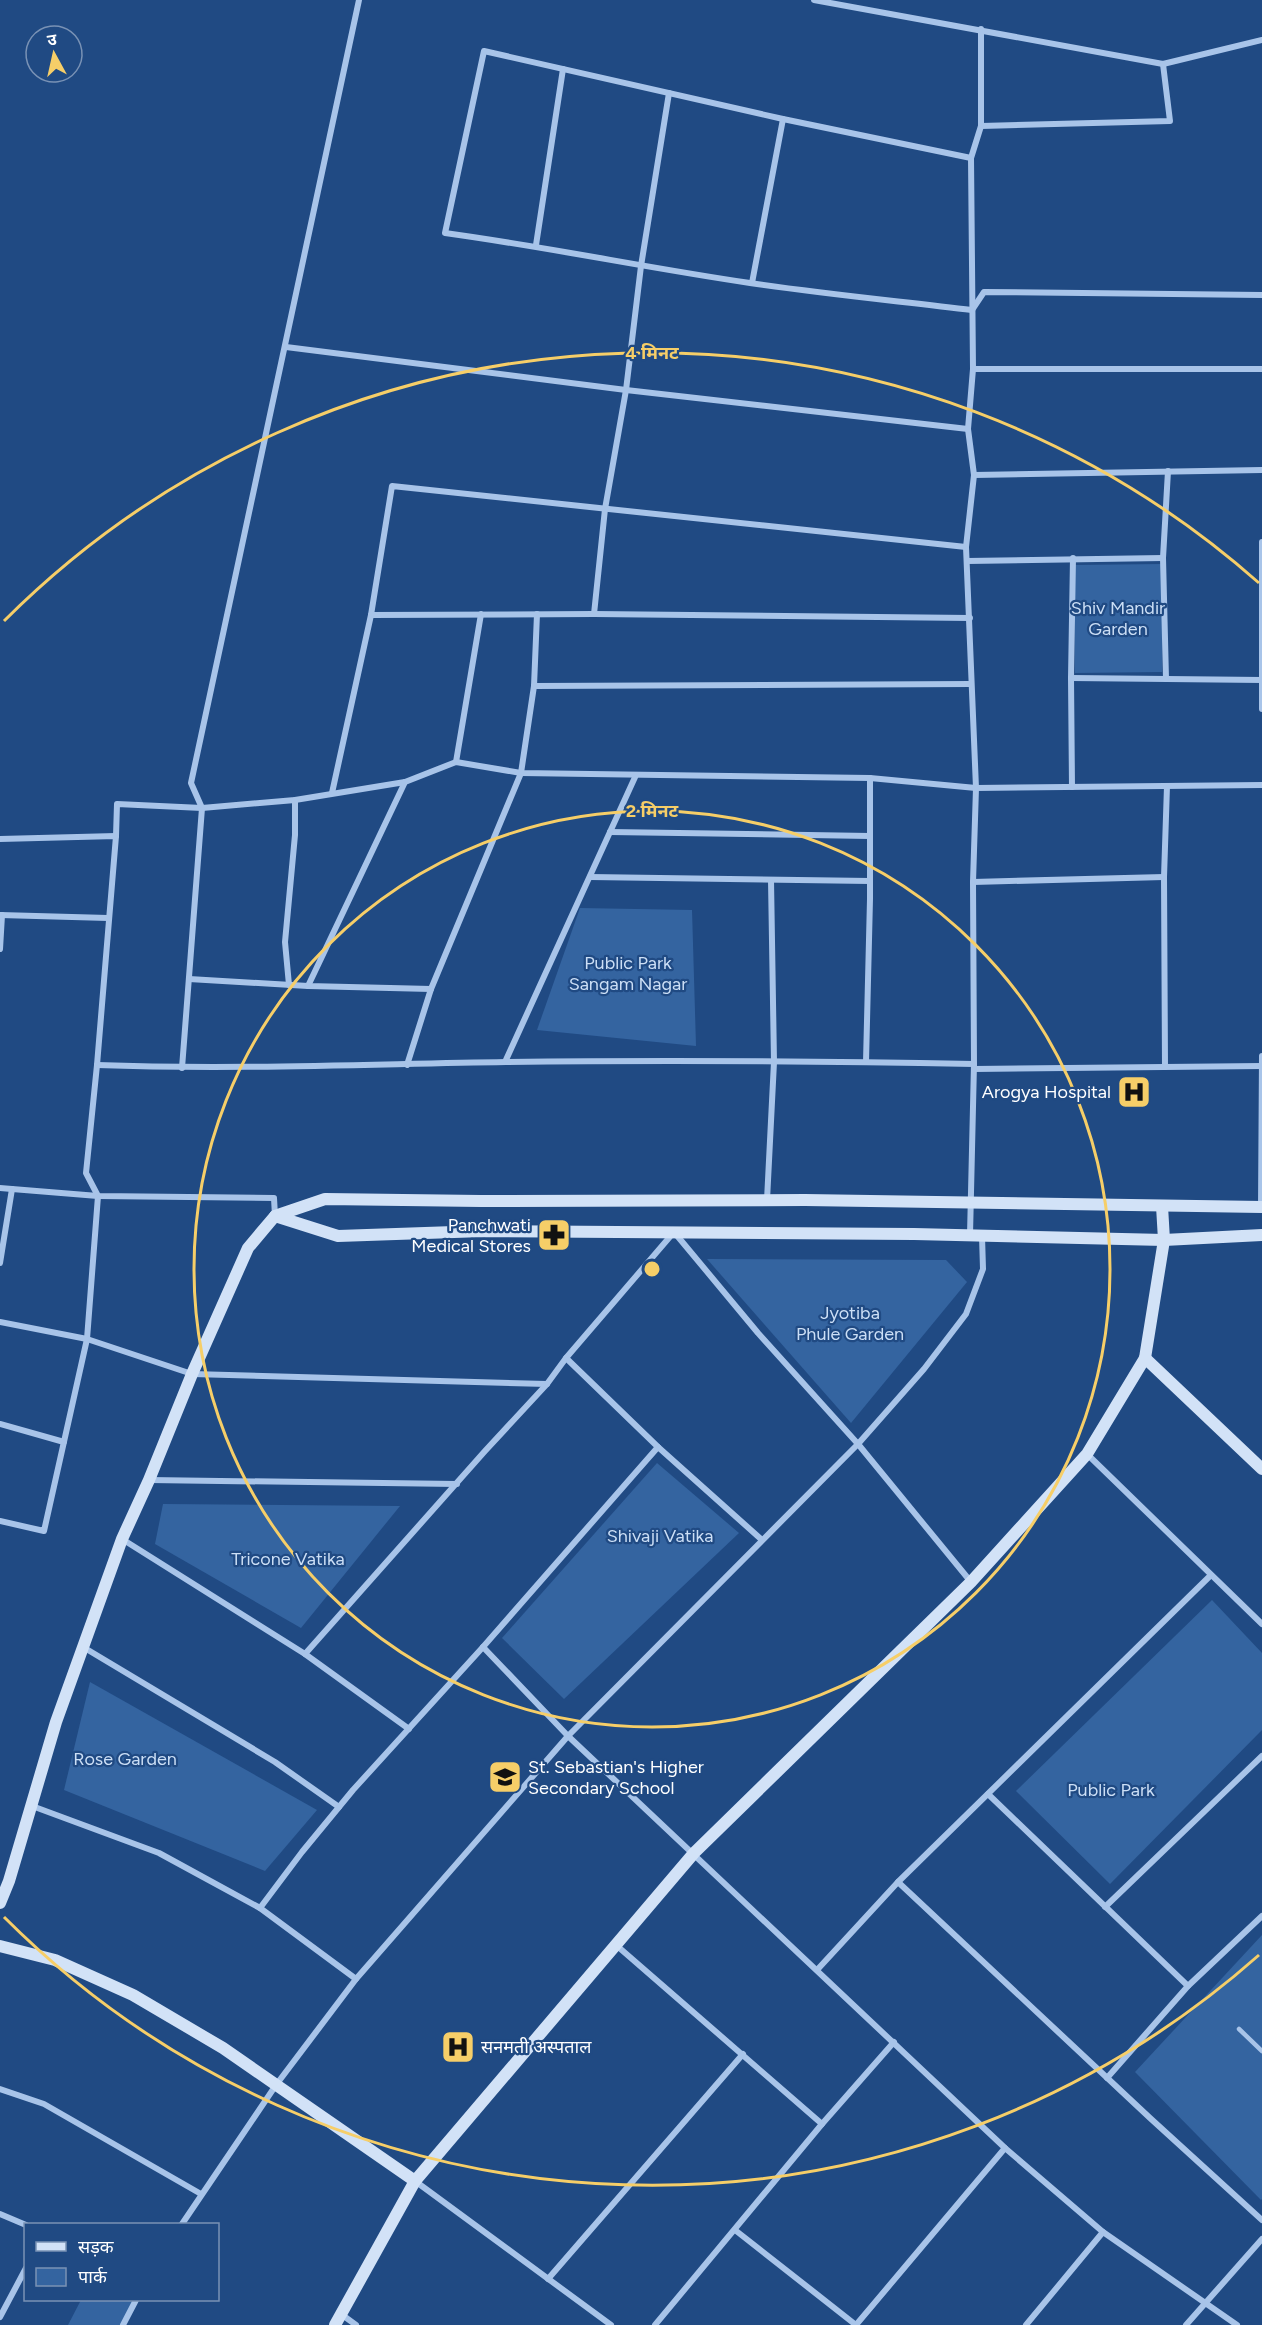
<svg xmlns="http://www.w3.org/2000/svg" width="1262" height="2325" font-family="Figtree,'Noto Sans Devanagari',sans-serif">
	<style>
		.green { fill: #3464a0 }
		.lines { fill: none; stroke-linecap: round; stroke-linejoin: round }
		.lane { stroke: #a8c4e9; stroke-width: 4.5 }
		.street { stroke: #a8c4e9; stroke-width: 6 }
		.secondary { stroke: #d2e2f7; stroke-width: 12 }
		.ring { fill: none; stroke: #f6ce68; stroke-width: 3 }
		.labels { text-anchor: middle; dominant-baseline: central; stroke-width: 4.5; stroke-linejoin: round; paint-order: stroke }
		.park-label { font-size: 18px; fill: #ccdff6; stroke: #204a83 }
		.poi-label { font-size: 18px; fill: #fff; stroke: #204a83; text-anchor: end }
		.centre { fill: #f6ce68; stroke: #204a83; stroke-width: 3 }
		.ring-label { font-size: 18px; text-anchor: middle; font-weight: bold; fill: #f6ce68; stroke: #204a83; stroke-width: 4.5; stroke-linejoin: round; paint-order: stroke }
	</style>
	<rect width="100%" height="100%" fill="#204a83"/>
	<g class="green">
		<path d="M 1162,564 L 1162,672 L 1075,673 L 1075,565 Z"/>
		<path d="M 580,908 L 692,910 L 696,1046 L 537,1030 Z"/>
		<path d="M 707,1259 L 946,1260 L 967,1282 L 851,1423 Z"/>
		<path d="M 657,1463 L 739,1533 L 564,1699 L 502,1638 Z"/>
		<path d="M 163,1504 L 400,1506 L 301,1628 L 155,1544 Z"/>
		<path d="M 1212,1600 L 1262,1653 L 1262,1730 L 1110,1884 L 1016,1791 Z"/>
		<path d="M 90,1682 L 317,1810 L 265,1871 L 64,1790 Z"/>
		<path d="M 1262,1935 L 1262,2199 L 1261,2200 L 1135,2072 Z"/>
		<path d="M 81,2300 L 134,2300 L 120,2325 L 68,2325 Z"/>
	</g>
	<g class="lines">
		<path class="lane" d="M 1239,2029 L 1262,2051"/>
		<g class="street">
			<path d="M 814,0 L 1163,64 L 1262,40"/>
			<path d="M 981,126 L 1170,121 L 1163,64"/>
			<path d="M 971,158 L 783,119 L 484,51 L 445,233 C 547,247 648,268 750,283 C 824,294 898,301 972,310"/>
			<path d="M 536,245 L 563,69"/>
			<path d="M 752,283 L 783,119"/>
			<path d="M 972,310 L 984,292 L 1262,295"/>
			<path d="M 286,347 L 626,390 L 968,429"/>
			<path d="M 973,369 L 1262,369"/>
			<path d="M 974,475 L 1262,470"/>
			<path d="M 1262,542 L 1262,709"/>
			<path d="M 967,561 L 1163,558"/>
			<path d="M 594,614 L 605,509 L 626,390 L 641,266 L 669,93"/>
			<path d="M 371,615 L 594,614 L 970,618"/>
			<path d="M 1071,678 L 1262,680"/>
			<path d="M 1166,679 L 1163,558 L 1168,471"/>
			<path d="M 534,686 L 971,684"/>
			<path d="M 456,762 L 481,614"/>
			<path d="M 1072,787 L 1071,678 L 1073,558"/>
			<path d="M 332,793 L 371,615 L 392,486 L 966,547"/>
			<path d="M 610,832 L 870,836"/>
			<path d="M 116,836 L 117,804 L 202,808 L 295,800 L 405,782"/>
			<path d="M 0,839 L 116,836 L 97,1065 L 86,1173 L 98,1196 L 87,1339 L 44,1531 L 0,1521"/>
			<path d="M 590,877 L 870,881"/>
			<path d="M 973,882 L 1164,877"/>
			<path d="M 0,915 L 108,918"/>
			<path d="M 0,949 L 2,915"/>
			<path d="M 189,979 L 308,986 L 431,989"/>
			<path d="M 289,985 L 285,942 L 295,835 L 295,800"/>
			<path d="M 308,986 L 405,782 L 456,762 L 521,773 L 870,778 L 976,788 L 1262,785"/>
			<path d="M 505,1062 L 636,775"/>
			<path d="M 866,1062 L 870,899 L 870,778"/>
			<path d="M 97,1065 C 233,1070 370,1064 506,1062 C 662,1060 818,1061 974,1064"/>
			<path d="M 407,1065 L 431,989 L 521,773 L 534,686 L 537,614"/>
			<path d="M 1165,1067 L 1164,877 L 1167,786"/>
			<path d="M 182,1068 L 202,808 L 191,783 L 359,0"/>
			<path d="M 974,1069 L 1262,1066"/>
			<path d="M 0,1188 L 12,1189 L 0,1263"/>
			<path d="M 12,1189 L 98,1196 L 274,1198 L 275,1216"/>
			<path d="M 767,1200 L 774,1062 L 771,880"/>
			<path d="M 1261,1207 L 1262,1056"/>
			<path d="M 970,1235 L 974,1064 L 973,882 L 976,788 L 966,547 L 974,475 L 968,429 L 973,369 L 971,158 L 981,126 L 981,29"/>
			<path d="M 0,1322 L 87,1339 L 192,1374 L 547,1384"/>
			<path d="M 566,1358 L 658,1447 L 762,1540"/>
			<path d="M 0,1424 L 64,1442"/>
			<path d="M 1087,1454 L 1262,1624"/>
			<path d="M 149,1480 L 457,1484"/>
			<path d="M 122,1539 L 305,1654 L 409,1729"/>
			<path d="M 83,1647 L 275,1762 L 339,1807"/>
			<path d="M 483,1647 L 568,1736 L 1005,2148 L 1103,2232 L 1237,2325"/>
			<path d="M 305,1654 L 485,1451 L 547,1384 L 566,1358 L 674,1232 L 758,1333 L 858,1444 L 971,1582"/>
			<path d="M 988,1794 L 1188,1986"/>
			<path d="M 32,1806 L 159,1853 L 260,1908 L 356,1979"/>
			<path d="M 898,1882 L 1150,2118 L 1262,2220"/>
			<path d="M 1105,1907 L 1262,1756"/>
			<path d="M 260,1908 L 302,1852 L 353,1790 L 483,1647 L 658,1447"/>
			<path d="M 616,1945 L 822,2124"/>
			<path d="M 817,1970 L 898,1882 L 1211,1575"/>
			<path d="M 1107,2078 L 1188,1986 L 1262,1916"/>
			<path d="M 0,2089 L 44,2104 L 201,2194"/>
			<path d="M 415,2181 L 611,2325"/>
			<path d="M 0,2214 L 26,2225"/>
			<path d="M 182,2224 L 276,2085 L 356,1979 L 568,1736 L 858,1444 L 924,1369 L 966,1314 L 983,1269 L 982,1236"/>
			<path d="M 735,2230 L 856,2325"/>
			<path d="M 548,2279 L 743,2054"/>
			<path d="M 341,2314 L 356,2325"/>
			<path d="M 0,2317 L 26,2268"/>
			<path d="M 123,2325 L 136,2300"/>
			<path d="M 655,2325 L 822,2124 L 894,2042"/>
			<path d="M 856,2325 L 1005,2148"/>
			<path d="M 1026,2325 L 1103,2232"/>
			<path d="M 1186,2325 L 1262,2239"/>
		</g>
		<g class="secondary">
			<path d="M 275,1216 L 338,1236 L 483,1231 L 914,1234 L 1164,1240 L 1262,1235"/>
			<path d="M 1145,1358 L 1262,1469"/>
			<path d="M 0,1903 L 9,1881 L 56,1722 L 122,1539 L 149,1480 L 192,1374 L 248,1248 L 275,1216 L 325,1199 L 481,1201 L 805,1200 L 1262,1207"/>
			<path d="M 0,1946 L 55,1960 L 133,1995 L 223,2048 L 415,2181"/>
			<path d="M 335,2325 L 415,2181 L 694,1853 L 971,1582 L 1087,1454 L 1145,1358 L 1164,1240 L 1162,1206"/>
		</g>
	</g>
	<g class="ring">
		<circle cx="652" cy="1269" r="458"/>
		<path d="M1259 1955A916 916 0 0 1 4 1917M4 621A916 916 0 0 1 1259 583"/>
	</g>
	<defs>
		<symbol id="hospital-square" viewBox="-11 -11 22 22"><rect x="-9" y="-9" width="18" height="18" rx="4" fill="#f6ce68" stroke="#204a83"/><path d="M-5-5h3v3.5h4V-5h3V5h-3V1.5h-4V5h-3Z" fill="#111"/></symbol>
		<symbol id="pharmacy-square" viewBox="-11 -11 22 22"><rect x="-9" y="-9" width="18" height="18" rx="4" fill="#f6ce68" stroke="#204a83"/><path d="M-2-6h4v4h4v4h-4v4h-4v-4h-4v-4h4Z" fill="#111"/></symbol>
		<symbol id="school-square" viewBox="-11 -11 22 22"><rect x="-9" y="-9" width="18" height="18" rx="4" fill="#f6ce68" stroke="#204a83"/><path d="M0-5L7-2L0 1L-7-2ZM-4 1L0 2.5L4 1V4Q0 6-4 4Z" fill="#111"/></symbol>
	</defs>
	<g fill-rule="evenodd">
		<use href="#hospital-square" x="1115" y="1073" width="38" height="38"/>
		<use href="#pharmacy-square" x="535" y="1216" width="38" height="38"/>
		<use href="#school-square" x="486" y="1758" width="38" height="38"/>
		<use href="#hospital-square" x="439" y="2028" width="38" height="38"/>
	</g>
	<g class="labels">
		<g class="park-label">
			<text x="1118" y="608">Shiv Mandir<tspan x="1118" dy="21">Garden</tspan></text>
			<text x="628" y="963">Public Park<tspan x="628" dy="21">Sangam Nagar</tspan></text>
			<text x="850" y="1313">Jyotiba<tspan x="850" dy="21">Phule Garden</tspan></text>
			<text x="660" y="1536">Shivaji Vatika</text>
			<text x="288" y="1559">Tricone Vatika</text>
			<text x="125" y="1759">Rose Garden</text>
			<text x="1111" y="1790">Public Park</text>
		</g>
		<g class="poi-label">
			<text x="1111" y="1092">Arogya Hospital</text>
			<text x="531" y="1225">Panchwati<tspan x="531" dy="21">Medical Stores</tspan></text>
			<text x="528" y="1767" text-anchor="start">St. Sebastian's Higher<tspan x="528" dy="21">Secondary School</tspan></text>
			<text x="481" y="2047" text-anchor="start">सनमती अस्पताल</text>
		</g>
	</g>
	<circle cx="652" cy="1269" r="9" class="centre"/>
	<g class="ring-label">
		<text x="652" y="359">4 मिनट</text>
		<text x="652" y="817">2 मिनट</text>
	</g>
	<rect x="24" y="2223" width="195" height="78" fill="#204a83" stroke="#7992b5" stroke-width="1.5"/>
	<rect x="36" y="2242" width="30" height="9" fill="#d2e2f7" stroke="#7992b5" stroke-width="1.5"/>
	<text x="78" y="2253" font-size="18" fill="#ffffff">सड़क</text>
	<rect x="36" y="2268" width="30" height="18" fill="#3464a0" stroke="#7992b5" stroke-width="1.5"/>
	<text x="78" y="2283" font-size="18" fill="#ffffff">पार्क</text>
	<g transform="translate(54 54) rotate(352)"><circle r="28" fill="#204a83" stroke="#7992b5" stroke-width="1.5"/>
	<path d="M0-4.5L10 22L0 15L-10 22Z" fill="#f6ce68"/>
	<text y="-9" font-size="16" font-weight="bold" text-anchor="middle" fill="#ffffff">उ</text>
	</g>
</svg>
